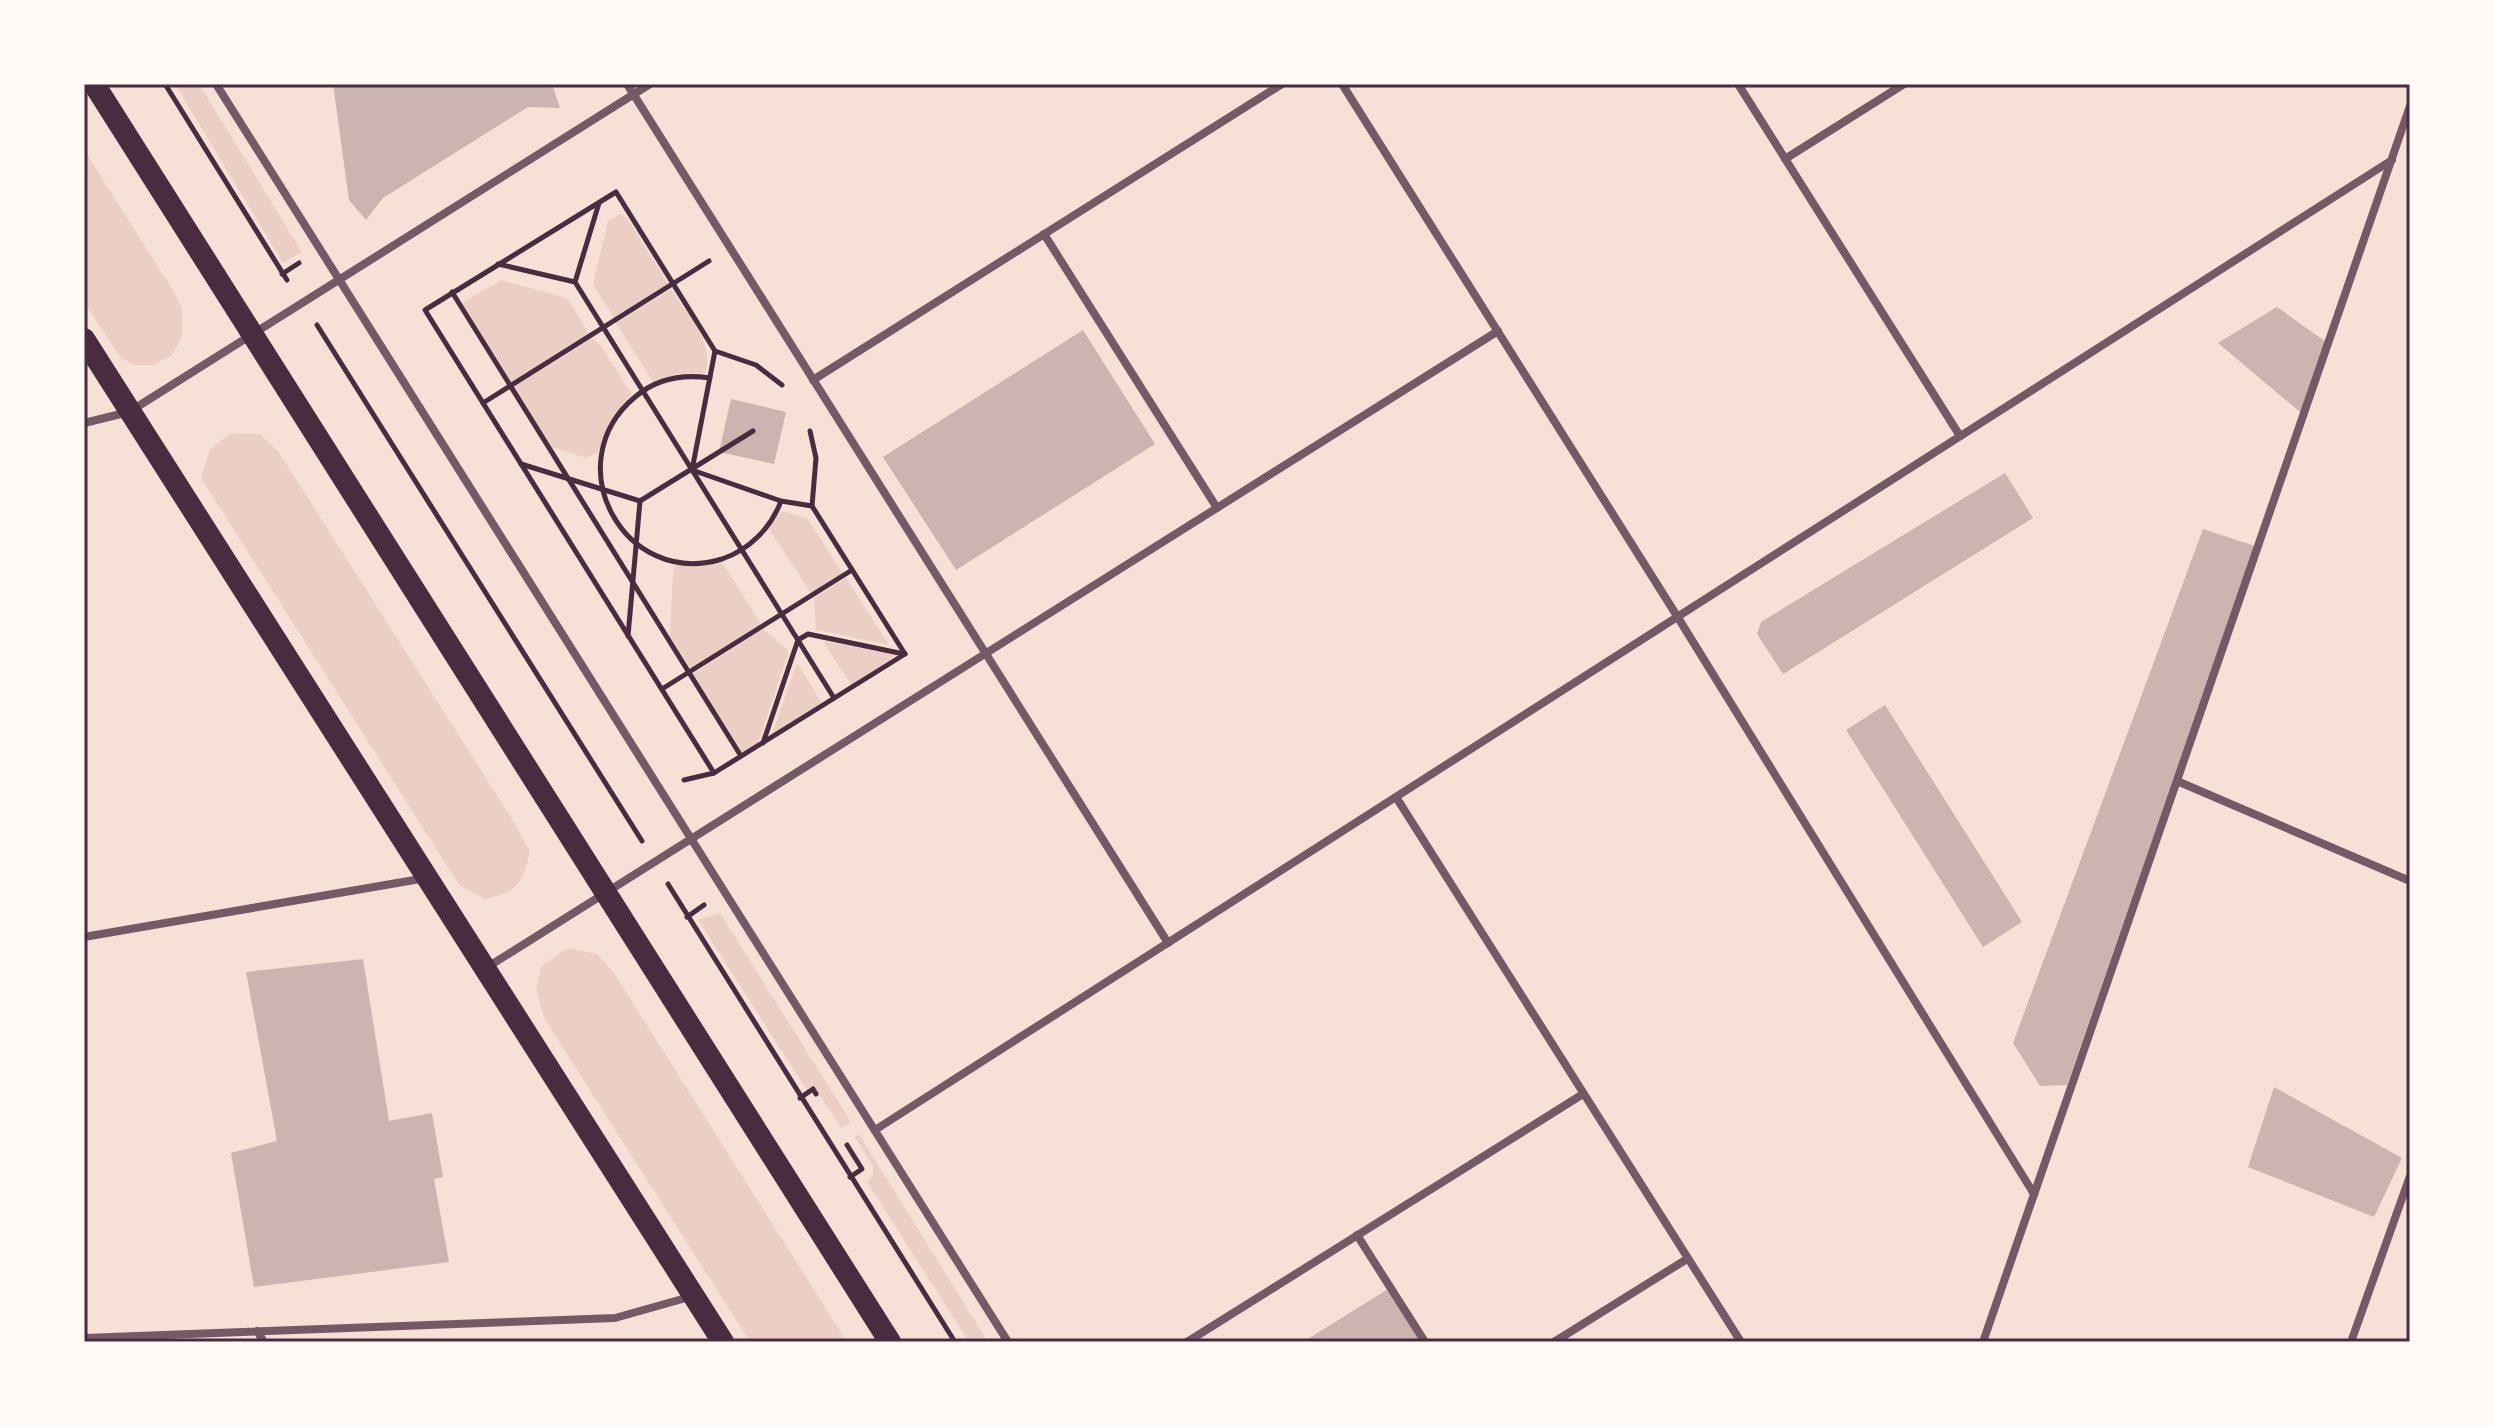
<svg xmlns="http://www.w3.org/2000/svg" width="2494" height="1426" font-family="'Roboto Condensed',sans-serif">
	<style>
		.green { fill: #ebcfc5 }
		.building { fill: #ccb4b1 }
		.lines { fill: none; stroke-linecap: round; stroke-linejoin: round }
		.path { stroke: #4a2c40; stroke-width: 5 }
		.minor { stroke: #755966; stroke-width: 8 }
		.trunk { stroke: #4a2c40; stroke-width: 22 }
		.neatline { fill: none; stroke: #4a2c40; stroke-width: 3 }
	</style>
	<rect width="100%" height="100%" fill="#f7e1d7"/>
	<g class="green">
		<path d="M 175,84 L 199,84 L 302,252 L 283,263 Z"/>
		<path d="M 84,150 L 174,292 L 182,309 L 182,337 L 172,355 L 153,365 L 134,365 L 121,358 L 84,302 Z"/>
		<path d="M 621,214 L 628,219 L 668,284 L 614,318 L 593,284 L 608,221 Z"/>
		<path d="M 501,280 L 567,298 L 589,334 L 511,382 L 462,303 Z"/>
		<path d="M 671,289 C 686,313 716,343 705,373 L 676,374 L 653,382 L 616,323 Z"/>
		<path d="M 592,338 L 601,346 L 632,394 L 609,422 L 598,453 L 586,458 L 552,447 L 514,387 Z"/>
		<path d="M 231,433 L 260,434 L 278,451 L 512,819 L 530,851 C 523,884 518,891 485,899 L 459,885 L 201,478 L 210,449 Z"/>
		<path d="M 781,511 L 807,518 L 843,574 L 811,593 L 769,529 Z"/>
		<path d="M 722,562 L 761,624 L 691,669 L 670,636 L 673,571 L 677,564 L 700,566 Z"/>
		<path d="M 846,578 L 889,645 L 816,630 L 814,598 Z"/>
		<path d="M 763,629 L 789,651 L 758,743 L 743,753 L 693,674 Z"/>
		<path d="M 823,641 L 897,655 L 851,685 Z"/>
		<path d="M 797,663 L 822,703 L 772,734 Z"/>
		<path d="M 720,913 L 851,1122 L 841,1128 L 814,1086 L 806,1089 L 698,920 Z"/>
		<path d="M 568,948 L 597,954 L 614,973 L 847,1342 L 750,1342 L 544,1018 L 536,989 L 542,965 Z"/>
		<path d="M 859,1134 L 988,1342 L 969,1342 L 867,1182 L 873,1175 L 873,1167 L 855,1137 Z"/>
	</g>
	<g class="building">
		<path d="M 333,84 L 552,84 L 560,108 L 528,107 L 383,198 L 366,220 L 349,200 Z"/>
		<path d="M 2277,307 L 2326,342 L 2301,413 L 2218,343 Z"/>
		<path d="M 1083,330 L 1155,444 L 956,570 L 883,457 Z"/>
		<path d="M 731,399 L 786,412 L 774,464 L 719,452 Z"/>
		<path d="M 2005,473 L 2033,518 L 1783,674 L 1757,634 L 1761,622 Z"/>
		<path d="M 2203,529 L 2255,546 L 2067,1085 L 2040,1086 L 2013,1043 Z"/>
		<path d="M 1885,705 L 2022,922 L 1983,947 L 1846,730 Z"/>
		<path d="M 363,959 L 389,1121 L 432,1113 L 443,1177 L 434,1179 L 449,1262 L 254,1287 L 231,1153 L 277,1141 L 246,972 Z"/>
		<path d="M 2274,1087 L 2402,1158 L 2374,1217 L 2248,1167 Z"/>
		<path d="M 1388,1289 L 1421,1342 L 1303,1342 Z"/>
	</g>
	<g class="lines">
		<g class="path">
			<path d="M 165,84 L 287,280"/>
			<path d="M 498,264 L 575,282 L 834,698"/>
			<path d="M 282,274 L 299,263"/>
			<path d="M 575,282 L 599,203"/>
			<path d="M 452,292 L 741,756"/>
			<path d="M 317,325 L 642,841"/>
			<path d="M 715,351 L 756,365 L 782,385"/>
			<path d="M 710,378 C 683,374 656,379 635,397 C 556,463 624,589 722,559 C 749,550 771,528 781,501"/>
			<path d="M 483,403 L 709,261"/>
			<path d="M 810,431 L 816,458 L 812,506 L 905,654"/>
			<path d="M 521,464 L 640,501 L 753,431"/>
			<path d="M 628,636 L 640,501"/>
			<path d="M 662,689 L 852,570"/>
			<path d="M 763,743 L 798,640 L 808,634 L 904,654"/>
			<path d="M 714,773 L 425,310 L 616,192 L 715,351 L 692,470 L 781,501 L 812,506"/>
			<path d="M 684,780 L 714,773 L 905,654"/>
			<path d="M 668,884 L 955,1342"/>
			<path d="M 687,917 L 704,905"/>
			<path d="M 800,1098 L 813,1089 L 816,1094"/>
			<path d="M 847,1145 L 862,1169 L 850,1177"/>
		</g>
		<g class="minor">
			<path d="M 216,84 L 1008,1342"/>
			<path d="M 627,84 L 1168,943"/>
			<path d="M 1342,84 L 1677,616 L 2034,1194"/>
			<path d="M 1738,84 L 1960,436"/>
			<path d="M 1785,159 L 1904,84"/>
			<path d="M 1044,234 L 1217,508"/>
			<path d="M 813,380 L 1282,84"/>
			<path d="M 84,423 L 129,412 L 650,84"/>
			<path d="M 2177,781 L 2410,881"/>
			<path d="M 1396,797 L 1741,1342"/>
			<path d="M 84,937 L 426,878"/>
			<path d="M 486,968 L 1498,331"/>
			<path d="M 875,1130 L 2392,160"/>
			<path d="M 1357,1235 L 1425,1342"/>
			<path d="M 257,1331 L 264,1342"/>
			<path d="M 84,1338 L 615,1318 L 693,1296"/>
			<path d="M 1187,1342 L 1583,1094"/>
			<path d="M 1554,1342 L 1687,1259"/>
			<path d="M 1983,1342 L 2410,106"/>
			<path d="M 2351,1342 L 2410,1176"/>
		</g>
		<g class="trunk">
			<path d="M 94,84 L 890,1342"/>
			<path d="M 84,339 L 723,1342"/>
		</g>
	</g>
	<rect width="2494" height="1426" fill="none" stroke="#fffaf5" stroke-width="172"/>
	<rect x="86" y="86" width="2322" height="1254" class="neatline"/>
</svg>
